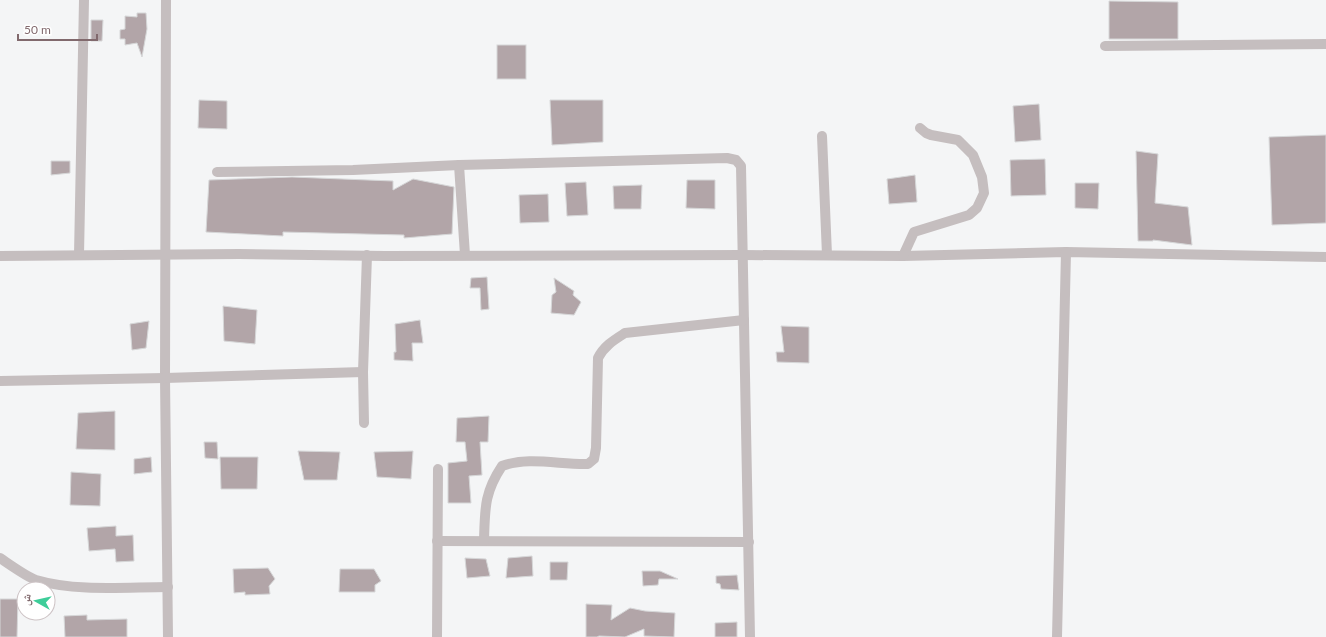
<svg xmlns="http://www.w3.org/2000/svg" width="1326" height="637" font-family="Lato,'Noto Naskh Arabic',sans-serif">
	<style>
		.building { fill: #b2a5a8; stroke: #d6d7d8 }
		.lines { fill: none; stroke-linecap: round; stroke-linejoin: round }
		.street { stroke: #c5bebf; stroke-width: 10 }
	</style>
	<rect width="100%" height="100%" fill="#f4f5f6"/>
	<g class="building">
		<path d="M 1109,1 L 1178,2 L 1178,39 L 1109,39 Z"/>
		<path d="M 137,13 L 146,13 L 147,29 L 142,57 L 137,43 L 125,45 L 125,39 L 120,39 L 120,30 L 125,29 L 125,16 L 137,17 Z"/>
		<path d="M 91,20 L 103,20 L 102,41 L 91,41 Z"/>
		<rect x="497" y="45" width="29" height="34"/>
		<path d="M 199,100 L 227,101 L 227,129 L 198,128 Z"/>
		<path d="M 550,100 L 603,100 L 603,142 L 552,145 Z"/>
		<path d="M 1039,104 L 1041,140 L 1015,142 L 1013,106 Z"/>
		<path d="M 1326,135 L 1326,223 L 1272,225 L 1269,137 Z"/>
		<path d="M 1136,151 L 1158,154 L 1155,203 L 1188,207 L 1192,245 L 1153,240 L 1153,241 L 1138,241 Z"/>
		<path d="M 1045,159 L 1046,195 L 1011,196 L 1010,160 Z"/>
		<path d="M 51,161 L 70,161 L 70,173 L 51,175 Z"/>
		<path d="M 915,175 L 917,202 L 889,204 L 887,179 Z"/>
		<path d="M 292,177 L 393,181 L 393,190 L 413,179 L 454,187 L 452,234 L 404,238 L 404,235 L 283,232 L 283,236 L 206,232 L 209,180 Z"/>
		<path d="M 687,180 L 715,180 L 715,209 L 686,208 Z"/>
		<path d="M 586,182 L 588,215 L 567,216 L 565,183 Z"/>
		<path d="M 1075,183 L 1099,183 L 1098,209 L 1075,208 Z"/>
		<path d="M 642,185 L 641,209 L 614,209 L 613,186 Z"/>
		<path d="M 548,194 L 549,222 L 520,223 L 519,195 Z"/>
		<path d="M 487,277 L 489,309 L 481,310 L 480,288 L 470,288 L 471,278 Z"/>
		<path d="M 554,278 L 574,291 L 573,295 L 581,302 L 574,315 L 551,313 L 552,295 L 556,292 Z"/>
		<path d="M 223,306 L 257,310 L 255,344 L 224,341 Z"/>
		<path d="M 420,320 L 423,343 L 412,343 L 413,361 L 394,360 L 394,352 L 396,352 L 395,324 Z"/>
		<path d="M 149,321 L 146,348 L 132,350 L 130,324 Z"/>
		<path d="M 781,326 L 809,327 L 809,363 L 777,362 L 776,352 L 784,352 Z"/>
		<path d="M 115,411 L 115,450 L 76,449 L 78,413 Z"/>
		<path d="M 489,416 L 488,442 L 480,442 L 482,475 L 469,476 L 471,503 L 448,503 L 448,463 L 467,461 L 465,442 L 456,442 L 457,418 Z"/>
		<path d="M 204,442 L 217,442 L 218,459 L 205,458 Z"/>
		<path d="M 298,451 L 340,452 L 337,480 L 304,480 Z"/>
		<path d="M 413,451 L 411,479 L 377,477 L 374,452 Z"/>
		<path d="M 151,457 L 152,472 L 134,474 L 134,459 Z"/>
		<path d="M 220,457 L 258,457 L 257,489 L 221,489 Z"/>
		<path d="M 71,472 L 101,474 L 100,506 L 70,505 Z"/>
		<path d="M 116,526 L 116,536 L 133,535 L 134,561 L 116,562 L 115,549 L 89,551 L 87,528 Z"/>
		<path d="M 532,556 L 533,576 L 506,578 L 508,558 Z"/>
		<path d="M 465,558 L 486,559 L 490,576 L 467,578 Z"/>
		<path d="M 550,562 L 568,562 L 567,580 L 550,580 Z"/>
		<path d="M 268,568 L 275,579 L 269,586 L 270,594 L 245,595 L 245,592 L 234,593 L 233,569 Z"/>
		<path d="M 340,569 L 374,569 L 381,581 L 375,585 L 375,592 L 339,592 Z"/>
		<path d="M 642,571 L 660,571 L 678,579 L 659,579 L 658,585 L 643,586 Z"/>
		<path d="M 737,575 L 739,590 L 721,589 L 720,584 L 716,583 L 716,576 Z"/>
		<path d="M 0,599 L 18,599 L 17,637 L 0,637 Z"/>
		<path d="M 586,604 L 612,605 L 611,620 L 630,608 L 645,611 L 675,613 L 674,637 L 644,636 L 644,629 L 625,637 L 599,636 L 597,637 L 586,637 Z"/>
		<path d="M 87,615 L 87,620 L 127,619 L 127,637 L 65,637 L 64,616 Z"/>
		<path d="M 737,622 L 737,637 L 715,637 L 715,623 Z"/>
	</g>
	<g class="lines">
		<g class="street">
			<path d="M 166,0 L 165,378 L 168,637"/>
			<path d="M 1105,46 L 1326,44"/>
			<path d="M 822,136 L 827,255"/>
			<path d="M 459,165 L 465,255"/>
			<path d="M 217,172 L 353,170 L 459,165 L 727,158 L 736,160 L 741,166 L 750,637"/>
			<path d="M 79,255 L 84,0"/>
			<path d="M 0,256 L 239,254 L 385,256 L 743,255 L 903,256 L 1066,252 L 1326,257"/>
			<path d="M 903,256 L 914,232 L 969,215 L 977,208 L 984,193 L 982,177 L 973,155 L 958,140 L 931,135 L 926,133 L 920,128"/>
			<path d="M 0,381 L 165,378 L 363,372"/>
			<path d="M 364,423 L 363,372 L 367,255"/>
			<path d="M 437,541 L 749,542"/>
			<path d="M 484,541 C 485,509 484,493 502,466 C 528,456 561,465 588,464 L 594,459 L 596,448 L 598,358 C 604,346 614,340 625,333 L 744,320"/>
			<path d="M 0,558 C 9,564 27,577 36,580 C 77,592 126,587 168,587"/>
			<path d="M 437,637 L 438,469"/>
			<path d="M 1057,637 L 1066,252"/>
		</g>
	</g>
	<g transform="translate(36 601) rotate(278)"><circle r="19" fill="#ffffff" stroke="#cdc3c5"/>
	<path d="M0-3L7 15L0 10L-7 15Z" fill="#3dcd99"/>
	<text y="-6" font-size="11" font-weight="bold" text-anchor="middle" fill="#81696d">ش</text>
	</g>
	<path d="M18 34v6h79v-6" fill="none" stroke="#81696d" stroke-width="2"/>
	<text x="24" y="34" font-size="12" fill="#81696d" stroke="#ffffff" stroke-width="3" paint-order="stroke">50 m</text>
</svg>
